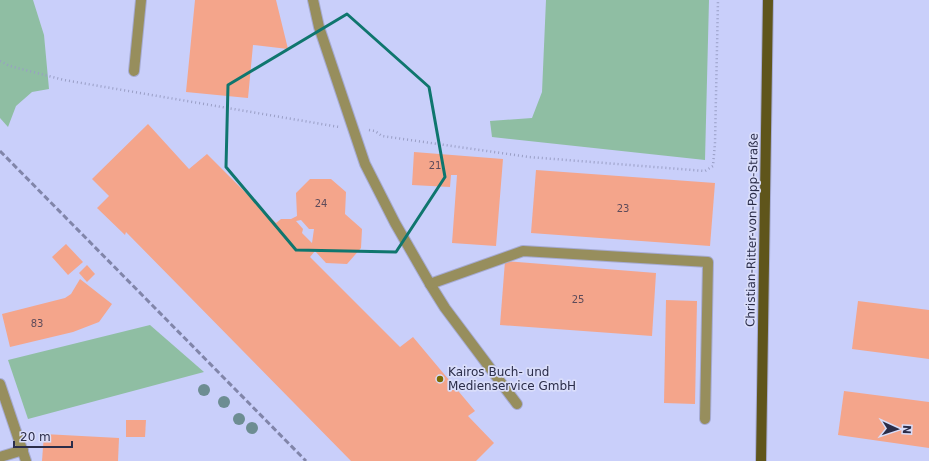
<svg xmlns="http://www.w3.org/2000/svg" width="929" height="461" font-family="'DejaVu Sans',sans-serif">
	<style>
		.green { fill: #8fbea3 }
		.building { fill: #f4a58b; fill-rule: evenodd }
		.lines { fill: none; stroke-linecap: round; stroke-linejoin: round }
		.minor-casing { stroke: #a6abd3; stroke-width: 12 }
		.major-casing { stroke: #a6abd3; stroke-width: 12 }
		.path { stroke: #999ec5; stroke-width: 2.5; stroke-dasharray: 1 3; stroke-linecap: butt }
		.minor { stroke: #978e5d; stroke-width: 10 }
		.major { stroke: #5f551b; stroke-width: 10 }
		.rail { stroke: #8185a9; stroke-width: 3; stroke-dasharray: 6 3; stroke-linecap: butt }
		.tree { fill: #6d8d92 }
		.marked { fill: none; stroke: #0f766e; stroke-width: 3; stroke-linejoin: round }
		.poi-dot { fill: #7a6b03; stroke: #d9ddfa; stroke-width: 1.5 }
		.labels { text-anchor: middle; dominant-baseline: central; stroke-width: 3.5; stroke-linejoin: round; paint-order: stroke }
		.number-label { font-size: 10px; fill: #5d4b5a }
		.street-label { font-size: 12px; fill: #2b2d49; stroke: #d9ddfa }
		.poi-label { font-size: 12px; fill: #2b2d49; stroke: #d9ddfa; text-anchor: start }
	</style>
	<rect width="100%" height="100%" fill="#c9cffa"/>
	<g class="green">
		<path d="M 0,0 L 33,0 L 44,35 L 49,89 L 32,92 L 16,106 L 8,127 L 0,118 Z"/>
		<path d="M 546,0 L 709,0 L 705,160 L 492,137 L 490,121 L 532,118 L 542,92 Z"/>
		<path d="M 150,325 L 204,372 L 28,419 L 8,360 Z"/>
	</g>
	<g class="building">
		<path d="M 195,0 L 276,0 L 288,49 L 253,45 L 248,98 L 186,92 Z"/>
		<path d="M 148,124 L 189,169 L 207,154 L 276,223 L 281,219 L 291,219 L 297,216 L 296,193 L 310,179 L 331,179 L 346,192 L 345,214 L 362,229 L 361,248 L 347,264 L 326,263 L 315,251 L 310,257 L 400,347 L 413,337 L 475,411 L 468,416 L 494,443 L 476,461 L 351,461 L 126,232 L 125,235 L 97,208 L 109,196 L 92,179 ZM 301,220 L 309,229 L 314,229 L 312,243 L 302,233 L 303,229 L 296,221 Z"/>
		<path d="M 414,152 L 503,159 L 496,246 L 452,243 L 457,175 L 451,175 L 450,187 L 412,185 Z"/>
		<path d="M 536,170 L 715,183 L 710,246 L 531,233 Z"/>
		<path d="M 66,244 L 83,262 L 68,275 L 52,257 Z"/>
		<path d="M 505,261 L 656,273 L 652,336 L 500,325 Z"/>
		<path d="M 87,265 L 95,274 L 87,282 L 79,273 Z"/>
		<path d="M 80,279 L 112,304 L 99,322 L 73,332 L 10,347 L 2,314 L 65,298 L 71,294 Z"/>
		<path d="M 666,300 L 697,301 L 695,404 L 664,403 Z"/>
		<path d="M 858,301 L 929,310 L 929,359 L 852,349 Z"/>
		<path d="M 844,391 L 929,402 L 929,448 L 838,435 Z"/>
		<path d="M 126,420 L 146,420 L 145,437 L 126,437 Z"/>
		<path d="M 44,434 L 119,438 L 118,461 L 42,461 Z"/>
	</g>
	<g class="lines">
		<defs>
			<g id="minor">
				<path d="M 313,0 L 319,27 L 365,164 L 395,223 L 430,284 L 445,308 L 517,404"/>
				<path d="M 134,71 L 141,0"/>
				<path d="M 430,284 L 523,251 L 708,262 L 705,419"/>
				<path d="M 0,384 L 26,461"/>
				<path d="M 0,457 L 23,450"/>
			</g>
			<path id="major" d="M 761,461 L 768,0"/>
		</defs>
		<use href="#minor" class="minor-casing"/>
		<use href="#major" class="major-casing"/>
		<g class="path">
			<path d="M 0,61 L 10,66 L 64,80 L 339,127"/>
			<path d="M 369,130 L 375,131 L 382,136 L 529,157 L 705,171 L 713,166 L 715,143 L 718,0"/>
		</g>
		<use href="#minor" class="minor"/>
		<use href="#major" class="major"/>
		<path class="rail" d="M 0,151 L 306,461"/>
	</g>
	<g class="tree">
		<circle cx="204" cy="390" r="6"/>
		<circle cx="224" cy="402" r="6"/>
		<circle cx="239" cy="419" r="6"/>
		<circle cx="252" cy="428" r="6"/>
	</g>
	<path class="marked" d="M 347,14 L 429,87 L 445,177 L 396,252 L 296,250 L 226,167 L 228,85 Z"/>
	<circle class="poi-dot" cx="440" cy="379" r="4"/>
	<g class="labels">
		<g class="number-label">
			<text x="435" y="165">21</text>
			<text x="321" y="203">24</text>
			<text x="623" y="208">23</text>
			<text x="578" y="299">25</text>
			<text x="37" y="323">83</text>
		</g>
		<g class="street-label">
			<text transform="translate(752 230) rotate(-89)">Christian-Ritter-von-Popp-Straße</text>
		</g>
		<g class="poi-label">
			<text x="448" y="372">Kairos Buch- und<tspan x="448" dy="14">Medienservice GmbH</tspan></text>
		</g>
	</g>
	<g transform="translate(897 429) rotate(93)" stroke="#d9ddfa" stroke-width="3" paint-order="stroke">
	<path d="M0-3L7 15L0 10L-7 15Z" fill="#2b2d49"/>
	<text y="-6" font-size="11" font-weight="bold" text-anchor="middle" fill="#2b2d49">N</text>
	</g>
	<path d="M14 441v6h58v-6" fill="none" stroke="#2b2d49" stroke-width="2"/>
	<text x="20" y="441" font-size="12" fill="#2b2d49" stroke="#d9ddfa" stroke-width="3" paint-order="stroke">20 m</text>
</svg>
